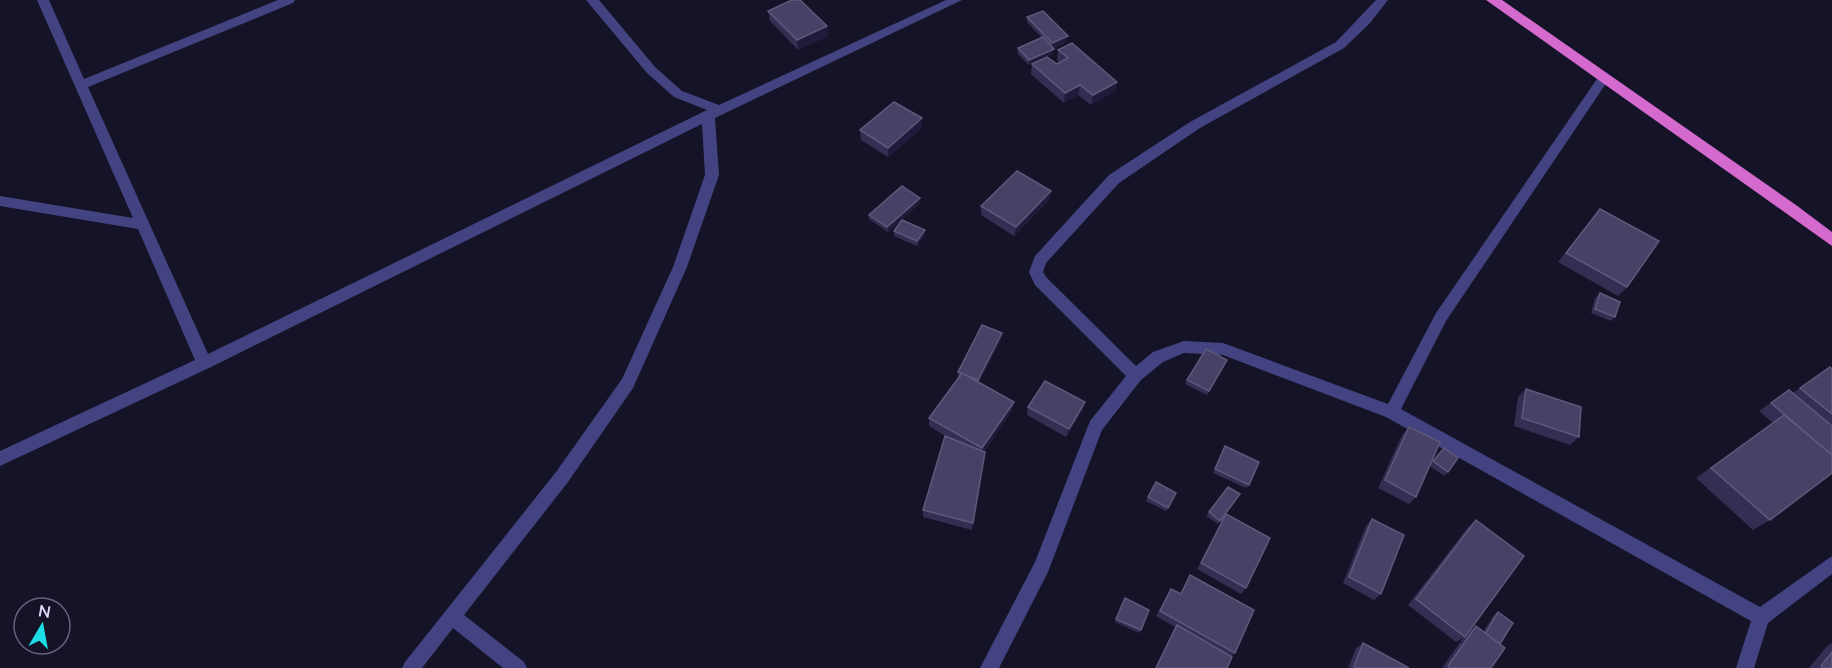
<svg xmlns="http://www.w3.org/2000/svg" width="1832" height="668" font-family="Lato,sans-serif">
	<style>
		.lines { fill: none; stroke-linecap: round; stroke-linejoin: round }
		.minor { fill: #434381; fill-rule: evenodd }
		.trunk { fill: #d469ce; fill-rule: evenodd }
		.wall { fill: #342e53 }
		.shaded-wall { fill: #201b3a }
		.building { fill: #464165; stroke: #5e597c; stroke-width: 1.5 }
	</style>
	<rect width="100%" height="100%" fill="#151327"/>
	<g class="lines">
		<g class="minor">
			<path d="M 37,0 L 49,0 L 84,79 L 278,0 L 295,0 L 293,3 L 88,87 L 208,354 L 707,110 L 674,97 L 647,73 L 586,0 L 599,0 L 655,67 L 682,91 L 719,105 L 946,0 L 962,0 L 715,118 L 719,175 L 687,267 L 633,388 L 568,482 L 464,615 L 524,662 L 527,668 L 503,668 L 453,628 L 422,668 L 402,668 L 405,662 L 556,472 L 622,379 L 673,267 L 705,175 L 702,124 L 209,368 L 0,466 L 0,451 L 195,360 L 138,229 L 0,206 L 0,196 L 133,218 Z"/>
			<path d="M 1376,0 L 1388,0 L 1370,23 L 1344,48 L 1200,128 L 1119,183 L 1046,263 L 1043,272 L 1046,277 L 1136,366 L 1153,352 L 1184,341 L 1223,343 L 1388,404 L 1436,313 L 1599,76 L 1607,76 L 1609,79 L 1607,82 L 1446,321 L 1401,409 L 1760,607 L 1832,556 L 1832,574 L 1768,623 L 1754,668 L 1736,668 L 1751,621 L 1386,417 L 1223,355 L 1184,353 L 1163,362 L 1141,380 L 1102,430 L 1048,572 L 999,668 L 980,668 L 1035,562 L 1090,421 L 1126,376 L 1035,285 L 1029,272 L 1035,256 L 1109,175 L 1190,122 L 1336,42 Z"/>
		</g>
		<path class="trunk" d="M 1486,0 L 1502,0 L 1796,205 L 1832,232 L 1832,246 Z"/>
	</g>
	<g class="wall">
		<path d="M 768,11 L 827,26 L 828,36 L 798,50 L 770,21 Z"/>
		<path d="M 1027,17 L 1067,42 L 1053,48 L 1053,54 L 1047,57 L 1057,64 L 1060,63 L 1057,60 L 1058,50 L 1117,82 L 1115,91 L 1091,105 L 1078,95 L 1064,103 L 1031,74 L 1032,64 L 1044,58 L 1029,65 L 1017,53 L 1018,48 L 1042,38 L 1027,22 Z"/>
		<path d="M 922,128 L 888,157 L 861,140 L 860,130 Z"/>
		<path d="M 1051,191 L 1049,200 L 1014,236 L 981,215 L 981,206 Z"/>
		<path d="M 920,203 L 888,232 L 869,219 L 869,215 Z"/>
		<path d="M 1600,209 L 1627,287 L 1618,296 L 1558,262 Z"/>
		<path d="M 894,231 L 925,235 L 917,246 L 894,236 Z"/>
		<path d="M 1600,293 L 1615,317 L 1611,321 L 1591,313 L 1595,298 Z"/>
		<path d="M 1002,338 L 979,382 L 1014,402 L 1013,409 L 984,452 L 972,530 L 923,517 L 923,510 L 947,437 L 929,426 L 929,418 L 959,377 L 958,376 L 958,372 Z"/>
		<path d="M 1225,364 L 1207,395 L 1185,384 L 1187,380 Z"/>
		<path d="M 1830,367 L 1832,369 L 1832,473 L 1770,520 L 1753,530 L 1696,478 L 1773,423 L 1759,411 L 1789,390 L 1793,393 Z"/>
		<path d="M 1526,389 L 1579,437 L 1570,445 L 1514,426 L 1518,397 Z"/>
		<path d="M 1028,407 L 1083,410 L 1066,437 L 1027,415 Z"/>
		<path d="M 1409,427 L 1431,464 L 1444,448 L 1448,472 L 1444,476 L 1430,466 L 1416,497 L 1409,504 L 1378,488 L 1402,435 Z"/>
		<path d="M 1225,446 L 1249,485 L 1246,488 L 1213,473 Z"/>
		<path d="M 1156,482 L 1176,493 L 1166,511 L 1146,501 Z"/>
		<path d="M 1209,512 L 1226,514 L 1246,588 L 1241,594 L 1197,569 L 1225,515 L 1218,524 L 1206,516 Z"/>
		<path d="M 1372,519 L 1381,594 L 1374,600 L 1343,583 L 1366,526 Z"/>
		<path d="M 1476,520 L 1469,631 L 1476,626 L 1483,632 L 1494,615 L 1498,612 L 1500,644 L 1491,668 L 1442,668 L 1463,638 L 1456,642 L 1408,605 L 1468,527 Z"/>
		<path d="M 1190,575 L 1235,653 L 1232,656 L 1227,668 L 1155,668 L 1175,627 L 1156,616 L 1171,589 L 1180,594 Z"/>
		<path d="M 1125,598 L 1141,630 L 1139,633 L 1115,622 Z"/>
		<path d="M 1363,643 L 1409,668 L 1348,668 L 1356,648 Z"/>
		<path d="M 1832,643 L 1832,668 L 1809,668 L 1828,645 Z"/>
	</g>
	<g class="shaded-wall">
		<path d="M 827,26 L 828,36 L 798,50 L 797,40 Z"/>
		<path d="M 1068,36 L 1067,42 L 1051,48 L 1052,43 Z"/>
		<path d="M 1054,49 L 1053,54 L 1029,65 L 1029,60 Z"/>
		<path d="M 1117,82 L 1115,91 L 1091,105 L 1093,95 Z"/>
		<path d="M 1080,85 L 1078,95 L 1064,103 L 1065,93 Z"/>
		<path d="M 922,118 L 922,128 L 888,157 L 888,148 Z"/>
		<path d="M 1051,191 L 1049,200 L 1014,236 L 1016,227 Z"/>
		<path d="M 920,198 L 920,203 L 888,232 L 887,227 Z"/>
		<path d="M 925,230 L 925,235 L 917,246 L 917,241 Z"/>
		<path d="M 1002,333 L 1002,338 L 978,384 L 978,380 Z"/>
		<path d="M 1014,402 L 1013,409 L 981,456 L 982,448 Z"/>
		<path d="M 1085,402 L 1083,410 L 1066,437 L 1069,429 Z"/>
	</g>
	<g class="building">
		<path d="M 792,0 L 800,0 L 827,26 L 797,40 L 768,11 Z"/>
		<path d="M 1043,11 L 1068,36 L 1052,43 L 1027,17 Z"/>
		<path d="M 1043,37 L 1054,49 L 1029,60 L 1018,48 Z"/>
		<path d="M 1072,43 L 1117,82 L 1093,95 L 1080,85 L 1065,93 L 1032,64 L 1047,57 L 1057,64 L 1068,58 L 1058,50 Z"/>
		<path d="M 894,102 L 922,118 L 888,148 L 860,130 Z"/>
		<path d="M 1017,171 L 1051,191 L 1016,227 L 981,206 Z"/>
		<path d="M 902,186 L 920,198 L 887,227 L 869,215 Z"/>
		<path d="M 1600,209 L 1659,241 L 1627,287 L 1566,253 Z"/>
		<path d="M 902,220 L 925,230 L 917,241 L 894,231 Z"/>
		<path d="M 1600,293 L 1620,302 L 1615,317 L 1595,309 Z"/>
		<path d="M 982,325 L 1002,333 L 978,380 L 958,372 Z"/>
		<path d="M 1206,349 L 1227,360 L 1209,391 L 1187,380 Z"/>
		<path d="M 1830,367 L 1832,369 L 1832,414 L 1800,388 Z"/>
		<path d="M 962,373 L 1014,402 L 982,448 L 929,418 Z"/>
		<path d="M 1045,381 L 1085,402 L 1069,429 L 1028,407 Z"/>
		<path d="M 1526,389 L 1581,407 L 1579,437 L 1522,418 Z"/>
		<path d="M 1789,390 L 1832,426 L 1832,455 L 1771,403 Z"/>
		<path d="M 1784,415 L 1832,455 L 1832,473 L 1770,520 L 1711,468 Z"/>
		<path d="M 1409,427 L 1440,442 L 1416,497 L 1385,480 Z"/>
		<path d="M 945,436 L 985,452 L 973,523 L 923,510 Z"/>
		<path d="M 1225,446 L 1259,462 L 1249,485 L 1215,469 Z"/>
		<path d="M 1444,448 L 1458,458 L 1448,472 L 1433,461 Z"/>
		<path d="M 1156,482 L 1176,493 L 1168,508 L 1148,497 Z"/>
		<path d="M 1228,487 L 1240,494 L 1220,521 L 1209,512 Z"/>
		<path d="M 1226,514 L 1270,538 L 1246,588 L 1201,563 Z"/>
		<path d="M 1372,519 L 1404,535 L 1381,594 L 1349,577 Z"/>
		<path d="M 1476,520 L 1524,556 L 1465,637 L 1416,599 Z"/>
		<path d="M 1190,575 L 1254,610 L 1235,653 L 1160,611 L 1171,589 L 1181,594 Z"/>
		<path d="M 1125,598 L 1149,610 L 1141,630 L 1116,619 Z"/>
		<path d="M 1498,612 L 1513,623 L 1500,644 L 1485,634 Z"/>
		<path d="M 1177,625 L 1232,657 L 1227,668 L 1156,668 Z"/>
		<path d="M 1476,626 L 1505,648 L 1491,668 L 1450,668 L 1448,666 Z"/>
		<path d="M 1363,643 L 1409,668 L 1356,668 L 1354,666 Z"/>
		<path d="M 1832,652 L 1832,668 L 1824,668 L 1821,666 Z"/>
	</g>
	<g transform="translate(42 626) rotate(10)"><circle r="28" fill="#151327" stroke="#66637c" stroke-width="1.5"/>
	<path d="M0-4.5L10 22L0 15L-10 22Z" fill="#1cdce8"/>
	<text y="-9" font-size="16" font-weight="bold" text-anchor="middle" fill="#dfdcfb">N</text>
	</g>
</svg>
